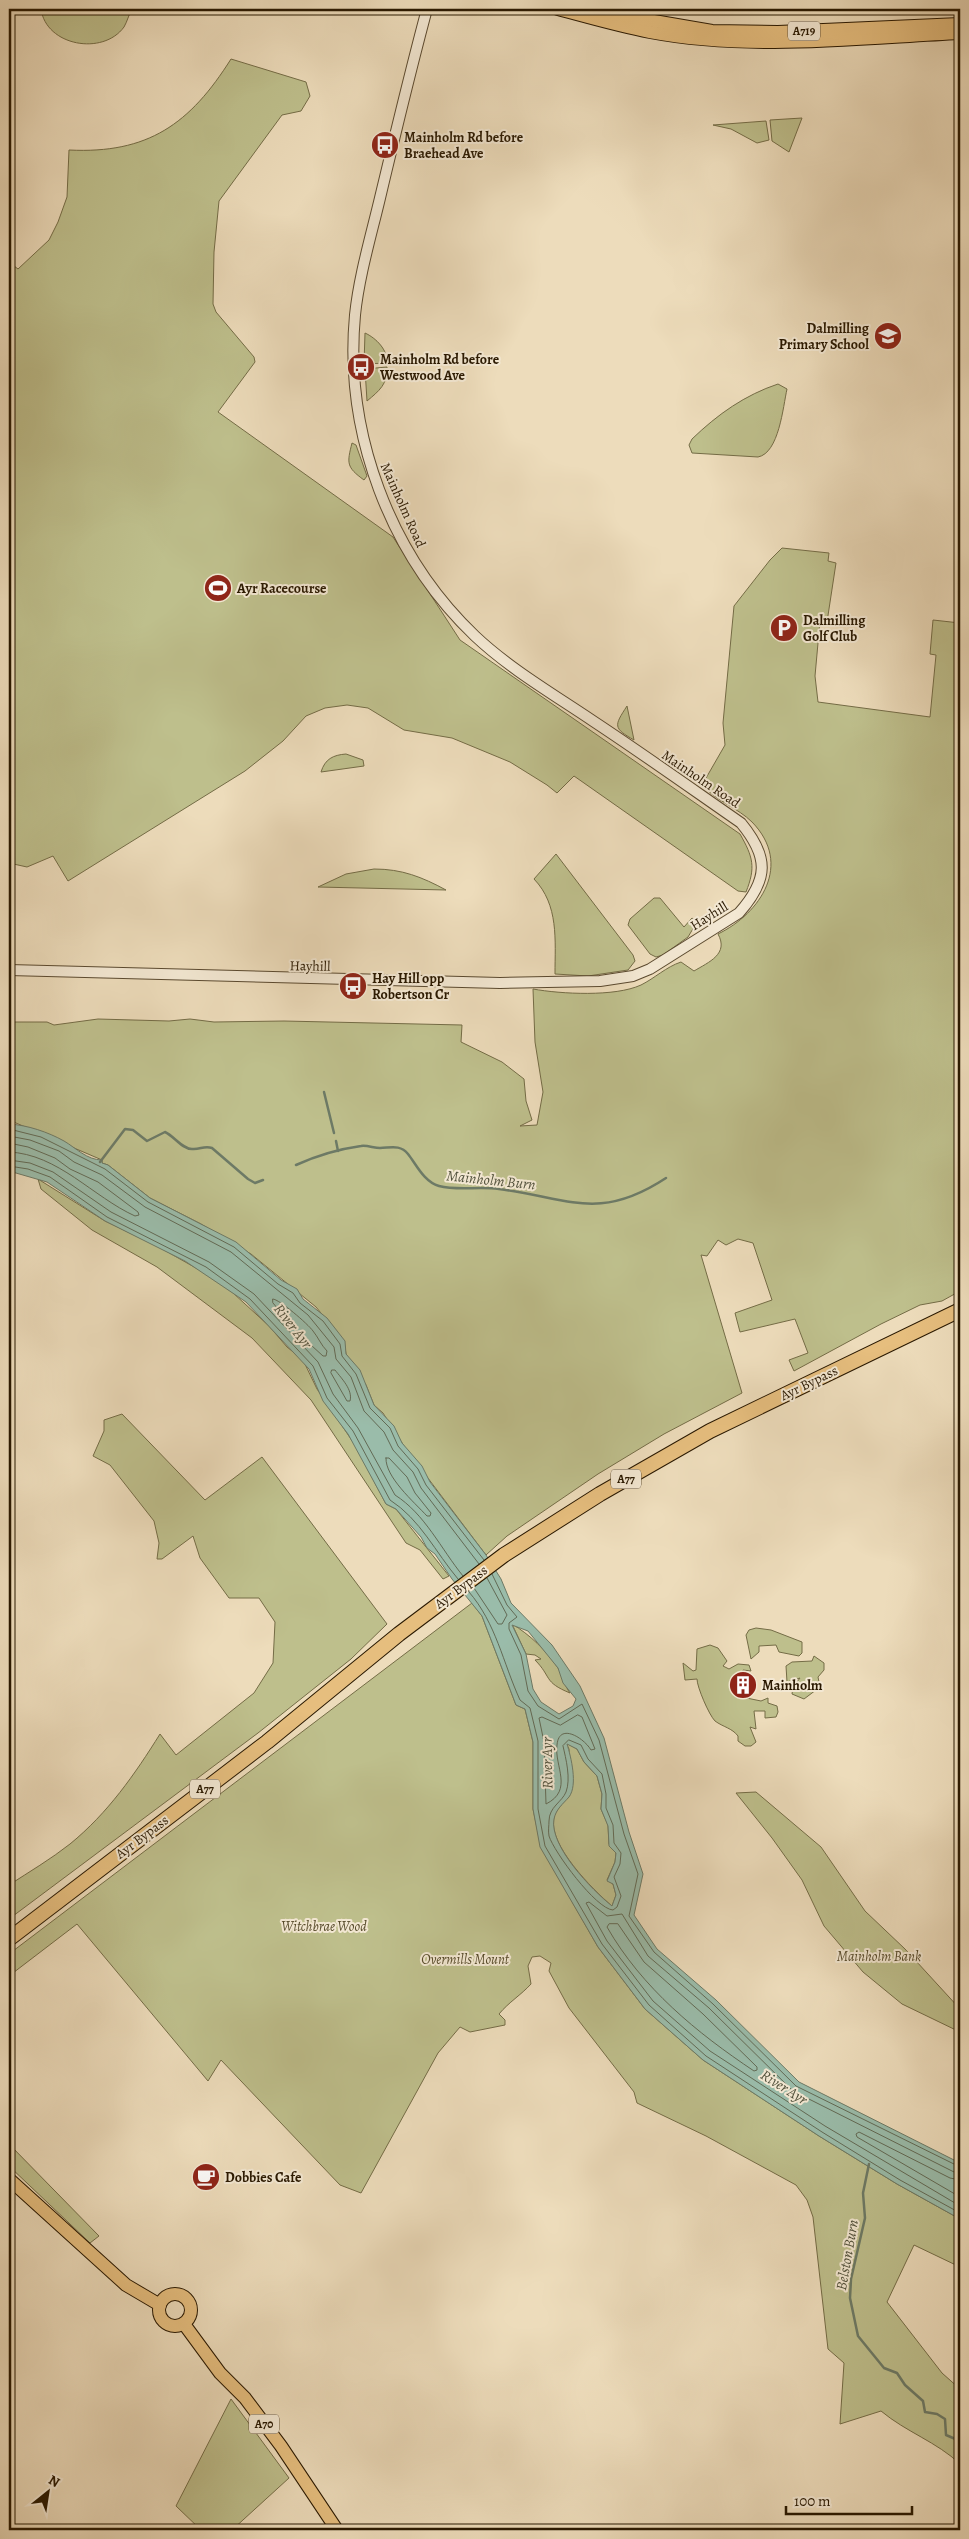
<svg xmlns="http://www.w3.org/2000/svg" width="969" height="2539" font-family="Alegreya,serif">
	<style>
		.green { fill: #bebf8c; stroke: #746c46 }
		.water { fill: #9abcaa; stroke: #6d7a66; fill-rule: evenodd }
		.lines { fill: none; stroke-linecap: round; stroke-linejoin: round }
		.shore { stroke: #626a55; stroke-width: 1 }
		.stream { stroke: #6d7a66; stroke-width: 2.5 }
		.minor-casing { stroke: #5a492f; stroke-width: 12 }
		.major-casing { stroke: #291800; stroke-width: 14 }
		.highway-casing { stroke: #291800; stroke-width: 16 }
		.minor { stroke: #f3e8d3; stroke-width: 10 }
		.major { stroke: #e6be7e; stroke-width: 12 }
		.highway { stroke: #e6be7e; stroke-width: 14 }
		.labels { text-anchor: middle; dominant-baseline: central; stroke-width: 4; stroke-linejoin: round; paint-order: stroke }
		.shield { fill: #f3e8d3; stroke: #66563f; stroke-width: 1 }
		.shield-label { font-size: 12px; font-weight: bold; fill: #291800 }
		.poi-label { font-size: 14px; font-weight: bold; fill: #291800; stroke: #f3e8d3; text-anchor: start }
		.street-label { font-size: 14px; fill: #291800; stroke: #f3e8d3 }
		.park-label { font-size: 14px; font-style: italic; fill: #564a2a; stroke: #f3e8d3 }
		.water-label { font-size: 15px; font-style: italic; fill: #51513c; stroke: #f3e8d3 }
	</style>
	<rect width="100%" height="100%" fill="#eddcbb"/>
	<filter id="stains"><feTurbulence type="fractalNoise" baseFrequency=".004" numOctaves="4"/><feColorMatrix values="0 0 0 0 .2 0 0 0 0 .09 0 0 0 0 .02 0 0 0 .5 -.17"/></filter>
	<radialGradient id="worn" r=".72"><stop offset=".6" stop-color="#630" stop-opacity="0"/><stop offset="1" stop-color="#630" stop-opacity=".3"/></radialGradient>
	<g class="green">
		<path d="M 41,9 L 132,9 C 129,14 127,22 124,27 C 103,56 46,46 41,9 Z"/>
		<path d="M 231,59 L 306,82 L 310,96 L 301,111 L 282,115 L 219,201 L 214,252 L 213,304 L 216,312 L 254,357 L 255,362 L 218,412 L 393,537 L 460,640 L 740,834 C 753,857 756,867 746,892 L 738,891 L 574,776 L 557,793 L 547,785 L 510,762 L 452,738 L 404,730 L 368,708 L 347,705 L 325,708 L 306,716 L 283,741 L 245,771 L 68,881 L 53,856 L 27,867 L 9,863 L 9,262 L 18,269 L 49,240 L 58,222 L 67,197 L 69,150 C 148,154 190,124 231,59 Z"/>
		<path d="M 802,118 L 789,152 L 772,141 L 770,120 Z"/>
		<path d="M 766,121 L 769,140 L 757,143 L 731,129 L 713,125 Z"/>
		<path d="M 365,333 C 376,338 388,350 387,363 L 364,364 Z"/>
		<path d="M 387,367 C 388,384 379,391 367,401 L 365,369 Z"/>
		<path d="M 778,384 L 787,389 C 783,407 779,453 758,457 L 692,453 L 689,445 L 692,439 C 718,414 745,395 778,384 Z"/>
		<path d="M 352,443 L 356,445 L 367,476 L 364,480 C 346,467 347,463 352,443 Z"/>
		<path d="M 782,548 L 829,553 L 828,561 L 836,563 L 827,622 L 820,621 L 815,676 L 818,702 L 930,717 L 936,655 L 930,654 L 933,620 L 960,623 L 960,1291 L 942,1301 L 920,1305 L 881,1324 L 794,1371 L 789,1360 L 808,1353 L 795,1319 L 740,1332 L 735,1313 L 772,1300 L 753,1243 L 738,1239 L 726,1245 L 718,1240 L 707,1256 L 701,1255 L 742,1393 L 664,1434 L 598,1474 L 507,1536 L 486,1555 L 406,1449 L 383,1413 L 374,1405 L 366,1385 L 346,1354 L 344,1341 L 316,1307 L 251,1254 L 201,1224 L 150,1198 L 108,1165 L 102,1163 L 102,1160 L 9,1120 L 9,1022 L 47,1022 L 54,1025 L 98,1019 L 169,1021 L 190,1019 L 214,1022 L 284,1021 L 462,1025 L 461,1042 L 502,1062 L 524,1079 L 526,1101 L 532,1120 L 520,1126 L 537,1125 L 543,1092 L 535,1042 L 533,989 C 561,994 615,997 641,985 C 655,978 666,967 681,962 L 694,971 C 709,962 729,954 718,934 C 761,913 793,864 752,822 C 738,808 716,801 702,785 L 725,745 L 723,723 L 734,606 L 770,560 Z"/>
		<path d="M 627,706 L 634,740 C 613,728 614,726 627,706 Z"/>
		<path d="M 346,754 L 363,760 L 364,766 L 321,772 C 325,759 333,755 346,754 Z"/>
		<path d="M 556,854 L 633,955 L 635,961 L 628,970 L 588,976 L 555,974 C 555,940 559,905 534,879 Z"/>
		<path d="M 374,869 C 402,869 422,877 446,890 L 318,887 L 346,874 Z"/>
		<path d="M 654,898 L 660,898 L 684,927 L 692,918 L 697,922 L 688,937 L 663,955 L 656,957 L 650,954 L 628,925 L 630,919 Z"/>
		<path d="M 38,1179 L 105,1221 L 157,1246 L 203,1272 L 232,1292 L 269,1326 L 287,1347 L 303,1360 L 317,1389 L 355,1445 L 386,1504 L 396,1509 L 449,1576 L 443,1579 L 420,1550 L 406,1543 L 311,1400 L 252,1338 L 157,1267 L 92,1230 L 41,1189 Z"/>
		<path d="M 122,1414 L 205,1500 L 262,1457 L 387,1624 L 351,1659 L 258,1733 L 9,1919 L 9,1885 C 29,1872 51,1859 70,1844 C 108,1813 135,1774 160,1734 L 176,1755 L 254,1693 L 273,1663 L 275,1622 L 259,1598 L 229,1598 L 200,1558 L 193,1536 L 162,1559 L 157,1559 L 159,1543 L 154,1521 L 110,1465 L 93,1456 L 104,1431 L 104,1420 Z"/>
		<path d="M 472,1603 L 482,1616 L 516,1705 L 525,1709 L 533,1742 L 533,1809 L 541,1847 L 598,1947 L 645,2009 L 703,2060 L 819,2136 L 897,2184 L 960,2219 L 960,2267 L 914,2245 L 887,2302 L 942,2373 L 960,2389 L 960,2464 C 937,2442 906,2432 881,2411 L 840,2424 L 844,2363 L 828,2349 L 813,2217 L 807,2200 L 796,2185 L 706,2136 L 637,2103 L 634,2092 L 569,2008 L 549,1971 L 551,1963 L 540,1956 L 532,1957 L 528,1966 L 531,1984 C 521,1995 509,2002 499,2014 L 505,2020 L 505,2025 L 470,2032 L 460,2027 L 438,2053 L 361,2193 L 340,2185 L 221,2060 L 208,2081 L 77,1924 L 9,1976 L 9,1954 Z"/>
		<path d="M 512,1624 C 529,1634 547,1651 558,1668 C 563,1675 564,1685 570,1693 C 543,1682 552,1677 535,1660 L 541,1659 L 535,1655 L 526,1654 Z"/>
		<path d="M 756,1628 L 771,1630 L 802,1642 L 802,1653 L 799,1656 L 779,1652 L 776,1645 L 759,1646 L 759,1652 L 751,1659 L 746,1635 L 749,1630 Z"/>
		<path d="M 710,1645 L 718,1648 L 727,1661 L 723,1666 L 729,1669 L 738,1664 L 749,1665 L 751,1671 L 743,1670 L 743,1681 L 737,1681 L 737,1696 L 761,1701 L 768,1698 L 768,1703 L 777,1706 L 778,1712 L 776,1717 L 765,1718 L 765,1711 L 754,1711 L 756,1729 L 750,1727 L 756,1742 L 751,1746 L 745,1746 L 738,1741 L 738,1736 C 732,1728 723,1727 715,1721 C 709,1715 697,1687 697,1679 L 685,1680 L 683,1663 L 693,1671 L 696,1670 L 697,1649 Z"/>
		<path d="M 814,1656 L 824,1663 L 824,1670 L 818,1677 L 820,1687 L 804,1699 L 792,1694 L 793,1687 L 800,1678 L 787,1682 L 786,1666 L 792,1662 L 812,1661 Z"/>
		<path d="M 566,1743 L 577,1749 L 584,1762 L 597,1776 L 602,1794 L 601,1809 L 608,1825 L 609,1844 L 616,1853 L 615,1862 L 607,1880 L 613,1884 L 616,1895 L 612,1906 C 593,1890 547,1844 554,1817 C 557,1808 564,1802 570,1795 L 569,1749 Z"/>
		<path d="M 756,1792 L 821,1847 L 865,1911 L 905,1949 L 960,2009 L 960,2032 L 902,2004 L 863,1972 L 824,1926 L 802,1880 L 772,1838 L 736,1793 Z"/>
		<path d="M 9,2144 L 99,2236 L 90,2243 L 9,2166 Z"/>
		<path d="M 231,2399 L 289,2478 L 232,2530 L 201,2530 L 176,2506 Z"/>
	</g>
	<path class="water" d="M 9,1124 C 27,1125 48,1132 64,1141 C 76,1148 87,1160 102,1160 L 102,1163 L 108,1165 L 150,1198 L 236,1242 L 281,1280 L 297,1289 L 303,1299 L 327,1318 L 345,1341 L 346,1354 L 360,1370 L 374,1405 L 394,1426 L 402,1443 L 422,1466 L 430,1482 L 486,1555 L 501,1579 L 511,1603 L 552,1645 L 580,1686 L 604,1738 L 629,1832 L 643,1874 L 634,1915 L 657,1949 L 716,2000 L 799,2082 L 960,2163 L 960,2219 L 897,2184 L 819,2136 L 703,2060 L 645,2009 L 598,1947 L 540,1847 L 533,1809 L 533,1742 L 525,1709 L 516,1705 L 482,1616 L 452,1579 L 435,1554 L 427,1548 L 421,1537 L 396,1509 L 386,1504 L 348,1434 L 323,1401 L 309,1369 L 246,1302 L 185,1261 L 105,1221 L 47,1182 L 9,1171 ZM 512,1625 L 528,1631 L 558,1668 L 563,1683 L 576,1699 L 573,1706 L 559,1714 L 541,1702 L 533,1689 L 526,1654 ZM 567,1744 L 577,1749 L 584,1762 L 597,1776 L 602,1794 L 601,1809 L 608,1826 L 609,1846 L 616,1853 L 615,1862 L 607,1881 L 613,1884 L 616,1895 L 612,1906 C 592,1890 549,1846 554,1819 C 556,1809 563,1804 569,1797 C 578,1785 571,1757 567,1744 Z"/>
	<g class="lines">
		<g class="shore">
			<path d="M 9,1129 L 41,1137 L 105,1169 L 148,1202 L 234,1247 L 278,1284 L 293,1293 L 300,1303 L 323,1321 L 340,1344 L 342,1356 L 356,1374 L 370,1408 L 390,1428 L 398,1446 L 418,1469 L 426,1485 L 484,1560"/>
			<path d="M 9,1136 L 30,1140 L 59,1151 L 74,1162 L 102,1175 L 145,1207 L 231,1252 L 308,1315 L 334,1347 L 336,1359 L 351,1377 L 364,1411 L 384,1432 L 393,1450 L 413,1472 L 421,1488 L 479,1564"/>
			<path d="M 9,1143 L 28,1147 L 55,1158 L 70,1169 L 98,1182 L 138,1212 L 139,1215 L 135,1216 C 93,1197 58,1154 9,1152"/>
			<path d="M 9,1160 L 30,1163 L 53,1172 L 111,1212 L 209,1262 L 254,1294 L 318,1362 L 333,1394 L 358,1428 L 395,1495 C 425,1514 441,1549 463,1576"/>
			<path d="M 9,1166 L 28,1169 L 50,1177 L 107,1217 L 206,1267 L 250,1299 L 313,1366 L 327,1398 L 353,1431 L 390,1500 C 420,1519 436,1553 458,1579"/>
			<path d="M 273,1299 C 279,1299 308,1324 313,1331 C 318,1337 321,1345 327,1351 L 326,1356 L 323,1356 L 300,1335 L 273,1303 Z"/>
			<path d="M 332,1370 L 335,1370 C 342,1379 353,1390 350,1401 L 347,1401 L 331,1373 Z"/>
			<path d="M 386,1458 L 389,1458 L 407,1477 L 415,1493 L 431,1513 L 430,1516 L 427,1516 C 414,1502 385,1477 386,1458 Z"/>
			<path d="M 492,1574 L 507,1605 L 517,1617 L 509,1623 L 509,1629 L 521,1655 L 528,1691 L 538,1706 L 559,1719 L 582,1704 L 599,1740 L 624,1834 L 638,1874 L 629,1916 L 654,1952 L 713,2004 L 796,2086 L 960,2167"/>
			<path d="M 474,1588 L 498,1624 L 502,1624 L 507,1615 L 487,1578"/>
			<path d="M 469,1592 C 496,1623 503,1663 520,1700 L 530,1708 L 538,1741 L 538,1809 L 545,1846 L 602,1944 L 649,2005 L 706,2056 L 822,2132 L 900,2180 L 960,2213"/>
			<path d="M 578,1715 L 582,1717 L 595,1749 L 591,1750 C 584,1738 559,1722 557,1745 C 554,1766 574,1790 546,1804 L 544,1742 L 539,1718 L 542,1717 L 560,1725 Z"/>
			<path d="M 569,1740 L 581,1745 L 588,1759 L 602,1774 L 606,1794 L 606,1808 L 613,1825 L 614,1843 L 621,1853 L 620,1864 L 614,1877 L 621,1896 L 617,1907 L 613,1910 C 596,1909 554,1852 549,1836 C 548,1831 549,1825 549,1821 C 549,1807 562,1802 566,1792 C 571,1779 566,1759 563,1746 Z"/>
			<path d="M 618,1924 L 644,1962 L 703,2014 L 757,2067 L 757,2070 L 754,2071 C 697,2033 642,1988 607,1927 L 609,1924 Z"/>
			<path d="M 960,2173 L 954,2172 L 793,2091 L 709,2008 L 648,1956 L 622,1914 L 607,1916 L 589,1902 L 586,1903 L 607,1941 L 653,2001 L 710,2051 L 825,2126 L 960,2206"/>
			<path d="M 960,2180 L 950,2178 L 859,2132 L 856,2134 L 857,2137 L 960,2197"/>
		</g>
		<g class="stream">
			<path d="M 324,1092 L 334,1133"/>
			<path d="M 336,1141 L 338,1151"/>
			<path d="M 100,1162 L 125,1129 L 133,1130 L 147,1141 L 165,1132 C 174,1136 182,1149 192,1149 C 200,1150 204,1145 212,1148 L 248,1179 L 255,1183 L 263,1180"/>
			<path d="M 296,1165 C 316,1156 339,1149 361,1146 C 367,1145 374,1148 380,1148 C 390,1148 400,1144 408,1154 C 416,1164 424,1182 439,1186 C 458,1191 479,1186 499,1189 C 569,1198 599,1222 666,1178"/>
			<path d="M 869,2164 L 863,2193 L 865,2218 L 851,2279 L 850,2298 L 858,2336 L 884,2368 L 897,2373 L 905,2385 L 923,2401 L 925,2412 L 937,2414 L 945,2419 L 946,2435 L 960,2441"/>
		</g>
		<defs>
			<path id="minor" d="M 9,970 L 500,983 L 600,981 L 633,976 L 650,969 L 739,913 C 769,879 769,857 741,823 C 692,789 643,754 593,721 C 553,694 510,669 475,636 C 390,555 344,433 355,315 C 359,276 371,236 380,198 C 395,135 410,72 427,9"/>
			<g id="major">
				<path d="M 558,9 C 588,17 619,26 650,32 C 751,51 858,38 960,33"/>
				<path d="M 607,13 L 712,31 L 778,32 L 960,24"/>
				<path d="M 9,2179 L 126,2285 L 160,2305"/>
				<circle cx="175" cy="2310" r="16"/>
				<path d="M 184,2324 L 220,2373 L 245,2398 L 281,2446 L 337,2530"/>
			</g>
			<path id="highway" d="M 9,1939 L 267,1742 L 399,1634 L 504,1555 L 600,1494 L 710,1431 L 960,1310"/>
		</defs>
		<use href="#minor" class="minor-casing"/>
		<use href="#major" class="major-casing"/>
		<use href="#highway" class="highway-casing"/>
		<use href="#minor" class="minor"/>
		<use href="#major" class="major"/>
		<use href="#highway" class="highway"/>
	</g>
	<defs>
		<symbol id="bus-disc" viewBox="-11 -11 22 22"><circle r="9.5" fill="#8f2418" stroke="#f3e8d3"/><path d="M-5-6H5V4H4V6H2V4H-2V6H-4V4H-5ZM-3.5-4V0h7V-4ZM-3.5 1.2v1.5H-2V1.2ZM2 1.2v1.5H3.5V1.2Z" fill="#fff"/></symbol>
		<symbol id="school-disc" viewBox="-11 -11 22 22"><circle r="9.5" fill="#8f2418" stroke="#f3e8d3"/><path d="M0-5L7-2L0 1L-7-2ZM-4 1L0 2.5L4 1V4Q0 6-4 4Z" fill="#fff"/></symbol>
		<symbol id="stadium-disc" viewBox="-11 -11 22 22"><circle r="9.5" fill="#8f2418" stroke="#f3e8d3"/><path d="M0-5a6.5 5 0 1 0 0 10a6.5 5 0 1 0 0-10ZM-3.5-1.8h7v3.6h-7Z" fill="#fff"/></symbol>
		<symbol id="parking-disc" viewBox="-11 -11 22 22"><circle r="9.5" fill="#8f2418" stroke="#f3e8d3"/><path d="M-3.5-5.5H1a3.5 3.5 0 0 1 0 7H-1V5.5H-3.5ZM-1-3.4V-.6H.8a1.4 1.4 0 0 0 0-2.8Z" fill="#fff"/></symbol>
		<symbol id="building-disc" viewBox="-11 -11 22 22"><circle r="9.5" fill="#8f2418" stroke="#f3e8d3"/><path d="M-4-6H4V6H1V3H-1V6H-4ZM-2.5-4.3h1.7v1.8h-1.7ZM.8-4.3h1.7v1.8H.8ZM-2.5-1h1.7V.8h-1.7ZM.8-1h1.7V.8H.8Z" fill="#fff"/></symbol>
		<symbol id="cafe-disc" viewBox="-11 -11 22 22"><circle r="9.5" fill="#8f2418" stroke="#f3e8d3"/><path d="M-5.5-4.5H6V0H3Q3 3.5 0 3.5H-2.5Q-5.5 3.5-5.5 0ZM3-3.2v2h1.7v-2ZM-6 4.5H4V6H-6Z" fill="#fff"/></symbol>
	</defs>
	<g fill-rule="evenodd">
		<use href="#bus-disc" x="369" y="129" width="32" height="32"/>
		<use href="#school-disc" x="872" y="320" width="32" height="32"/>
		<use href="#bus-disc" x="345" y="351" width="32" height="32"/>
		<use href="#stadium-disc" x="202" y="572" width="32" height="32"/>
		<use href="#parking-disc" x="768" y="612" width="32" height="32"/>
		<use href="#bus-disc" x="337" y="970" width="32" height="32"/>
		<use href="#building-disc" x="727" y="1669" width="32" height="32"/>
		<use href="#cafe-disc" x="190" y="2161" width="32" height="32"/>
	</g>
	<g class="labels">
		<g class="shield">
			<rect x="788" y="21.5" width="32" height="19" rx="4"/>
			<rect x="611" y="1469.5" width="30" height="19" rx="4"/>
			<rect x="190" y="1779.5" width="30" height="19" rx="4"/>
			<rect x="249" y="2414.5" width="30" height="19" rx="4"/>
		</g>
		<g class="shield-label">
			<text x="804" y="31">A719</text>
			<text x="626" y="1479">A77</text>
			<text x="205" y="1789">A77</text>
			<text x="264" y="2424">A70</text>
		</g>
		<g class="poi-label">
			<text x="404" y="137">Mainholm Rd before<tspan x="404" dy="16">Braehead Ave</tspan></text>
			<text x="869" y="328" text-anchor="end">Dalmilling<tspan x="869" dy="16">Primary School</tspan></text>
			<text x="380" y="359">Mainholm Rd before<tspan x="380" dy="16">Westwood Ave</tspan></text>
			<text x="237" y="588">Ayr Racecourse</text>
			<text x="803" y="620">Dalmilling<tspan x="803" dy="16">Golf Club</tspan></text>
			<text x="372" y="978">Hay Hill opp<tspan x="372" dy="16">Robertson Cr</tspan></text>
			<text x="762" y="1685">Mainholm</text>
			<text x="225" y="2177">Dobbies Cafe</text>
		</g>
		<g class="street-label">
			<text transform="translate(403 505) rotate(66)">Mainholm Road</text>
			<text transform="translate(701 779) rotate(34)">Mainholm Road</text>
			<text transform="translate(709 916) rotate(-32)">Hayhill</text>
			<text transform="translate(310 966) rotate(1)">Hayhill</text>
			<text transform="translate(809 1383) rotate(-26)">Ayr Bypass</text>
			<text transform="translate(461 1587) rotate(-37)">Ayr Bypass</text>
			<text transform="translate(142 1837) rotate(-37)">Ayr Bypass</text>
		</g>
		<g class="park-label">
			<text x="324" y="1926">Witchbrae Wood</text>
			<text x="879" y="1956">Mainholm Bank</text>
			<text x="465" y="1959">Overmills Mount</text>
		</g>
		<g class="water-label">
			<text transform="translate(491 1180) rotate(6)">Mainholm Burn</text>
			<text transform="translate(293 1326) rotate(52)">River Ayr</text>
			<text transform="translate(547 1763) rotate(-91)">River Ayr</text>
			<text transform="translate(784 2087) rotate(32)">River Ayr</text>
			<text transform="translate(847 2255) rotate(-80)">Belston Burn</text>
		</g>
	</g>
	<rect width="969" height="2539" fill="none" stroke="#eddcbb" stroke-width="30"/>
	<rect x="10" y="10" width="949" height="2519" fill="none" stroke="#291800" stroke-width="2.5"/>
	<rect x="15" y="15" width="939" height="2509" fill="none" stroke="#291800"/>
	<g transform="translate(48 2492) rotate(30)" stroke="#f3e8d3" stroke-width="4" paint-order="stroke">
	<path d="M0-4L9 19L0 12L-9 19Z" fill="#291800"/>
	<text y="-8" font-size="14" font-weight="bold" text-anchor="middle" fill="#291800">N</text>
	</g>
	<path d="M786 2506v8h126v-8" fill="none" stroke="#291800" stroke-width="2.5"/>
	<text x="794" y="2506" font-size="15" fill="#291800" stroke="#f3e8d3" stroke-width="4" paint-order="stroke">100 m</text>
	<rect width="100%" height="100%" filter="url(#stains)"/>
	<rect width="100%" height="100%" fill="url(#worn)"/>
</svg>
